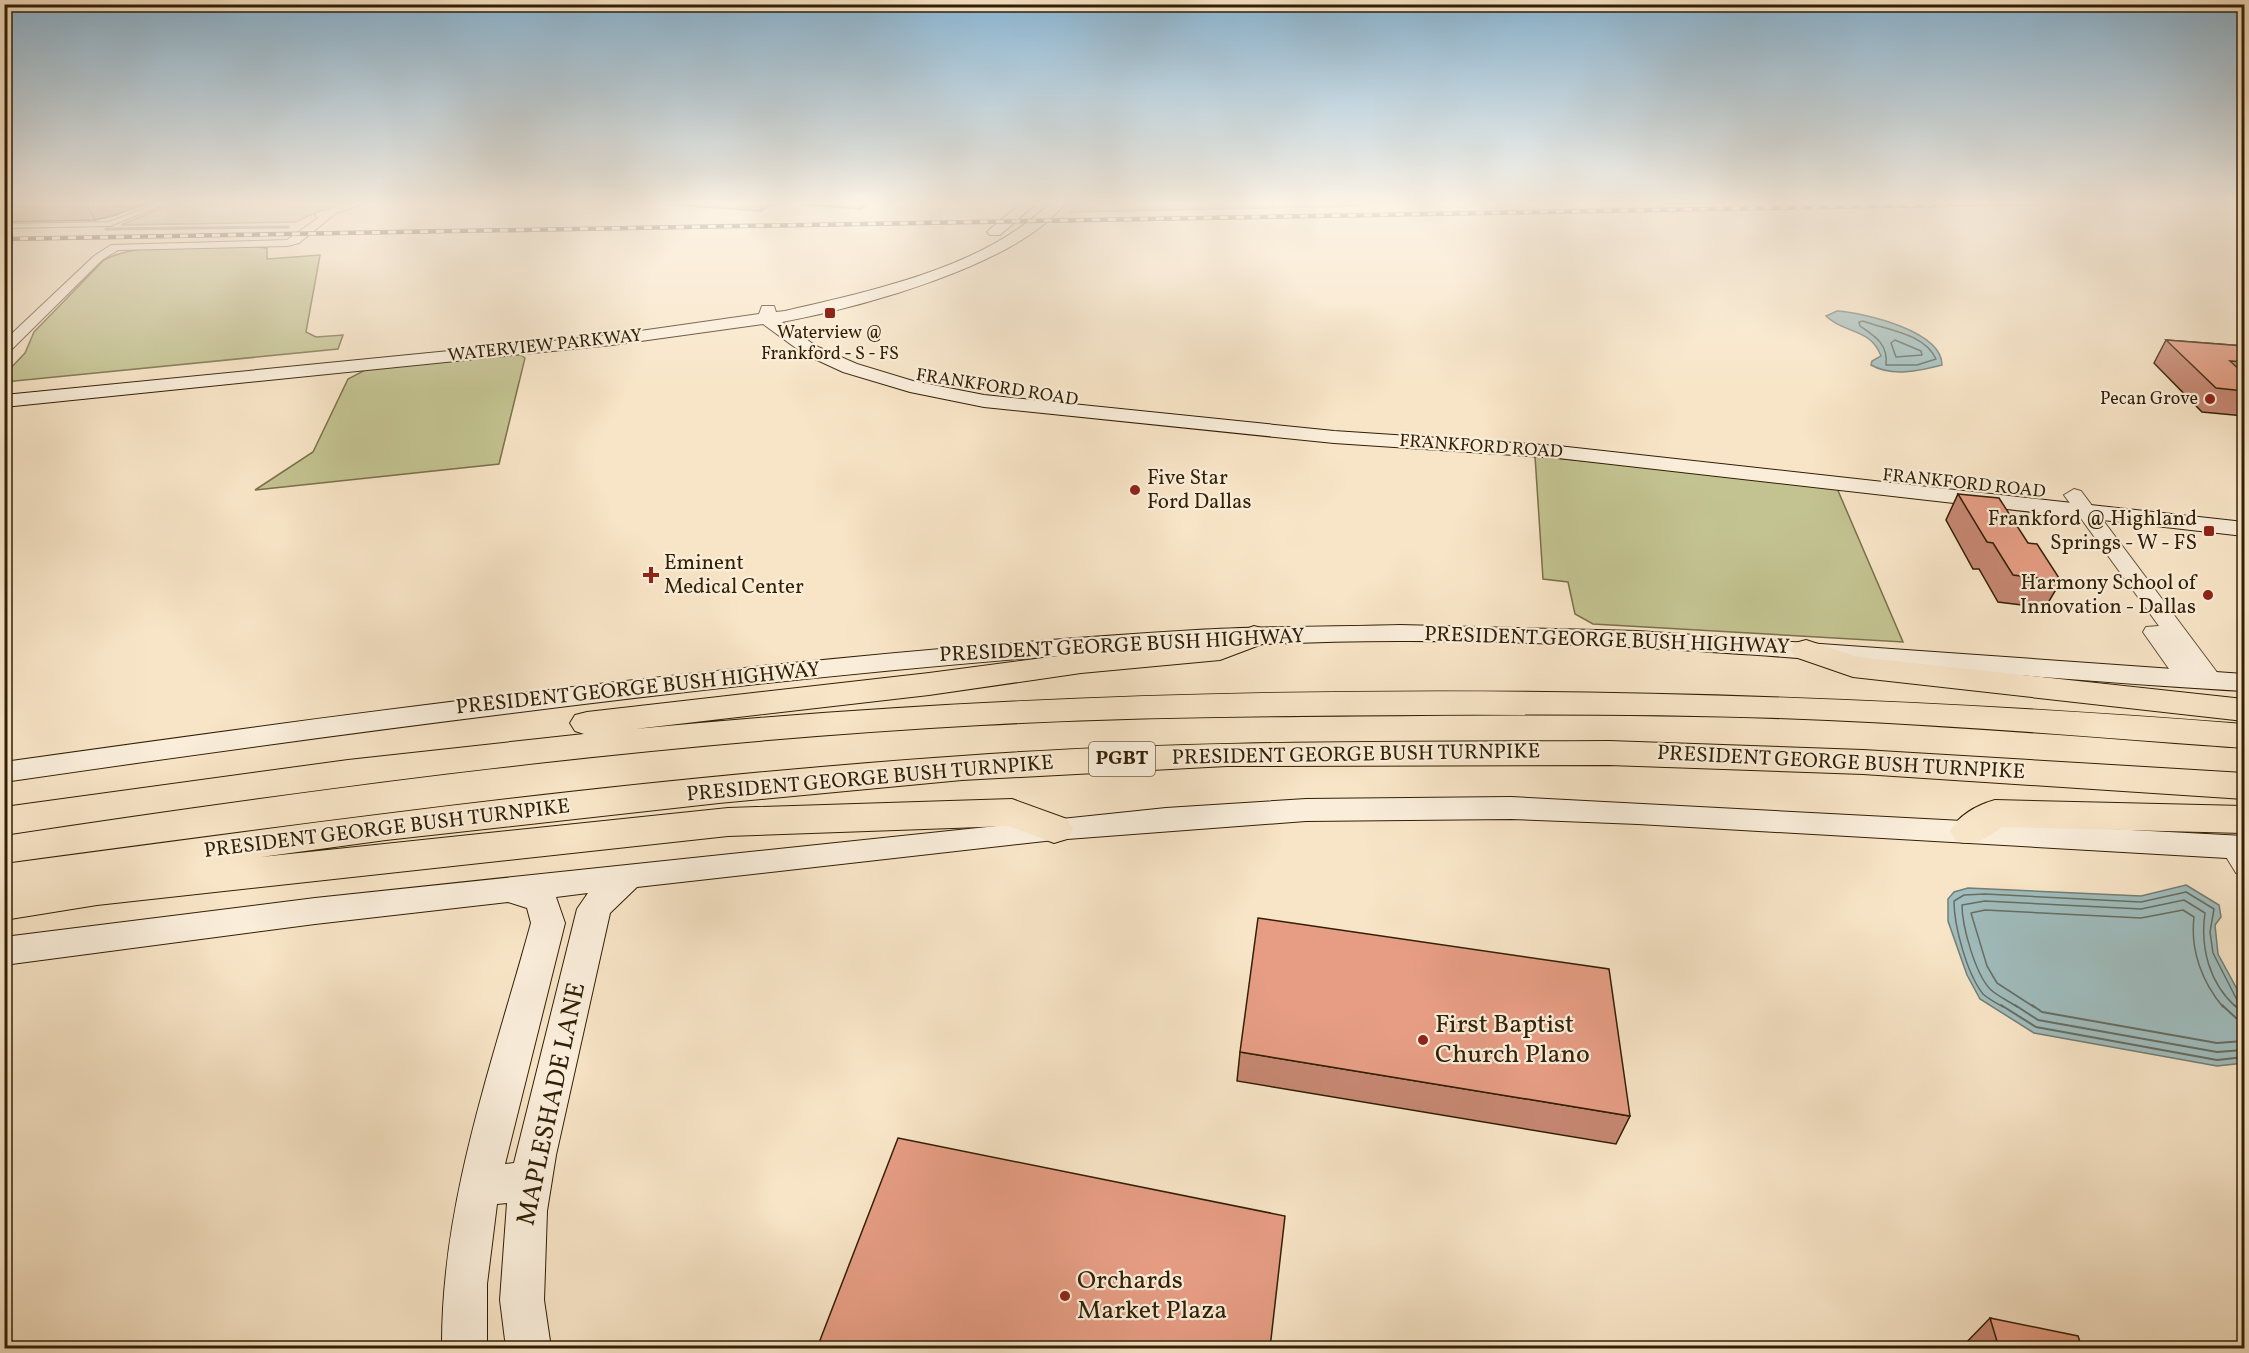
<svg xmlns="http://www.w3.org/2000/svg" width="2249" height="1353" font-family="Vollkorn,serif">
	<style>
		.green { fill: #c3c391; stroke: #7a714a; stroke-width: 1.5 }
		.water { fill: #a0bdbe; stroke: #747e74; stroke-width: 1.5 }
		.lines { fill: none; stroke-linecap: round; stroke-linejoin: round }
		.shore-far1 { stroke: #686e61; stroke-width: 1.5 }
		.shore { stroke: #686e61; stroke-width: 2 }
		.stream { stroke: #747e74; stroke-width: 3 }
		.pedestrian-casing { stroke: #635035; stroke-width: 2 }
		.minor-casing { stroke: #635035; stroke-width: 2 }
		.tertiary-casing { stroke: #635035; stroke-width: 2 }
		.secondary-casing { stroke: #311f04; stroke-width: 2 }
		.motorway-casing { stroke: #311f04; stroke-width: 2 }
		.pedestrian { fill: #faeedb; fill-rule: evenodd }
		.minor { fill: #faeedb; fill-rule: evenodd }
		.tertiary { fill: #faeedb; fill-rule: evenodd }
		.secondary { fill: #faeedb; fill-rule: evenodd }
		.motorway { fill: #f8e5c7; fill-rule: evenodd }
		.rail-casing { stroke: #311f04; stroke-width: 4.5 }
		.rail { stroke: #faeedb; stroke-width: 3; stroke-dasharray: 8; stroke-linecap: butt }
		.wall { fill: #c68772; stroke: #311f04; stroke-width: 1.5 }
		.shaded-wall { fill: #a16e5c; stroke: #311f04; stroke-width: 1.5 }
		.building { fill: #e69d84; stroke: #311f04; stroke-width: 1.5 }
		.poi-dot { fill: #8f2418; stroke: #faeedb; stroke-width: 2 }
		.labels { text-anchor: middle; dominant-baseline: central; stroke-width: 4.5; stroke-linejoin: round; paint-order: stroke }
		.far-poi-label { font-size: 18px; fill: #311f04; stroke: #faeedb }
		.far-street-label { font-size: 18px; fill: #311f04; stroke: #faeedb }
		.shield { fill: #faeedb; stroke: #6d5d44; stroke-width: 1.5 }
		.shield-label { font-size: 20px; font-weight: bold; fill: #311f04 }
		.poi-label { font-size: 21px; fill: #311f04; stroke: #faeedb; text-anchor: start }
		.street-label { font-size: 21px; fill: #311f04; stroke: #faeedb }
		.near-poi-label { font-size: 26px; fill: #311f04; stroke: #faeedb; text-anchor: start }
		.near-street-label { font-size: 26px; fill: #311f04; stroke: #faeedb }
	</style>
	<rect width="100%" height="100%" fill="#f8e5c7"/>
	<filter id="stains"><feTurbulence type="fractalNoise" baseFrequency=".00333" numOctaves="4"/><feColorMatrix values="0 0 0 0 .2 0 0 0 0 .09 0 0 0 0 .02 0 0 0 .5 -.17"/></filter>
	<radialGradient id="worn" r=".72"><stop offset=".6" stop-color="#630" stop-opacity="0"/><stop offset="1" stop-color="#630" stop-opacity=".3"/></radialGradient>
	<g class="green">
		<path d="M 177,202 L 323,202 L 335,203 L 296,222 L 121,225 Z"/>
		<path d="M 1078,202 L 1361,202 L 1360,206 L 1070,212 Z"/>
		<path d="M 256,247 L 267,248 L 267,259 L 320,255 L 306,332 L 316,337 L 343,335 L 338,349 L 5,382 L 5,374 L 25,353 L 34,332 L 104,260 C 139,241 215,247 256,247 Z"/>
		<path d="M 519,354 L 525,358 L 499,464 L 255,490 L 313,452 L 348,379 L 367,369 Z"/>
		<path d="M 1535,456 L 1836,486 L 1903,642 L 1593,624 L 1575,614 L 1568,582 L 1543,579 Z"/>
	</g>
	<g class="water">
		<path d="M 1837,311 C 1865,313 1942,331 1942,365 C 1919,371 1892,377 1871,365 L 1872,361 L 1881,356 C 1871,328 1844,334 1826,316 Z"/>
		<path d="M 2186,885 L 2219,905 L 2221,917 L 2215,925 L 2218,954 L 2244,1002 L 2244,1063 L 2217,1066 L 2034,1033 L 1980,999 L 1967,975 L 1948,921 L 1948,899 L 1954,892 L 1968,888 L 2141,896 Z"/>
	</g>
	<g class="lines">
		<g class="shore-far1">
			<path d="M 1863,321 C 1887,330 1924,333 1936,359 L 1917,365 L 1886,365 C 1888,344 1876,337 1860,326 L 1859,322 Z"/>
			<path d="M 1895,340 L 1921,351 L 1922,355 L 1896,357 L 1891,343 Z"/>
			<path d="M 2003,1007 C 1997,1003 1988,999 1983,994 C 1967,974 1954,926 1954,901 L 1964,895 L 1985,894 L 2141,902 L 2186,892 L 2214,909 L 2210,932 L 2213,953 L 2237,1000 L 2244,1003"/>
			<path d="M 2017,1007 C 2009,1001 1997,996 1990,989 C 1975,973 1962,926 1962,905 L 1985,901 L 2141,909 L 2184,900 L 2205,913 C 2200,947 2209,983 2236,1007"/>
			<path d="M 2034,1007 L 1997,983 L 1987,966 L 1971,913 L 1985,910 L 2141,918 L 2183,910 L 2194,917 C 2190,950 2202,982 2223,1007"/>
		</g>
		<g class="shore">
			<path d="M 2001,1005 L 2036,1027 L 2217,1060 L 2244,1057"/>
			<path d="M 2015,1005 L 2038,1020 L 2217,1052 L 2244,1050"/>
			<path d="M 2032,1005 L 2042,1012 L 2217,1043 L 2244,1041"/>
			<path d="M 2222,1005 L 2236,1018 L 2244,1020"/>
			<path d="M 2234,1005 L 2244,1011"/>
		</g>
		<path class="stream" d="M 106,229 L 288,227"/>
		<defs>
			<path id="pedestrian" d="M 161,202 L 170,202 L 110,226 L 4,228 L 4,224 L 109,222 Z"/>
			<g id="minor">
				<path d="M 353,202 L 368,202 L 336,213 L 299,243 L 287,246 L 118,250 L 102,260 L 9,352 L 4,353 L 4,341 L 94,256 L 111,245 L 287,240 L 318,218 L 315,215 L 316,213 Z"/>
				<path d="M 2231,839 C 2248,844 2244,860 2244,876 L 2236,873 L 2220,847 L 2223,841 Z"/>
			</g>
			<path id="tertiary" d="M 2074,489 L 2081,491 L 2219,675 L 2222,680 L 2219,685 C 2209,688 2203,688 2198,680 L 2187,686 L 2179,683 L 2143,632 L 2146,627 L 2159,626 L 2064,495 Z"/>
			<g id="secondary">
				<path d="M 1023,202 L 1038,202 L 1000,235 L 990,235 L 987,232 L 990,229 Z"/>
				<path d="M 1051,202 L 1066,202 C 1019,265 858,308 782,322 L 816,346 L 857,364 L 913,381 L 984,395 L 1334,431 L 1558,446 L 2244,522 L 2244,536 L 1558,458 L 1334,443 L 984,407 L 910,392 L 843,372 L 804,354 L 763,324 L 612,345 L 4,407 L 4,395 L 612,335 L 759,314 L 762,306 L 774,306 L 776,312 L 785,311 C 874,290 984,268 1051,202 Z"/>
				<path d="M 1400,625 L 1638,631 L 2244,674 L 2244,691 C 1963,675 1681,640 1398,641 C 1187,642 977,661 767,683 C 512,711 258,745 4,782 L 4,762 C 400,706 797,654 1196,630 C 1264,626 1332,627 1400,625 Z"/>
				<path d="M 1511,797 L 2244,836 L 2244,859 L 1638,824 L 1511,819 L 1306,821 L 1054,840 L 637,887 L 610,913 L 556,1155 L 547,1211 L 544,1300 L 551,1348 L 506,1348 L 500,1300 L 507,1203 L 497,1204 L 487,1284 L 487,1348 L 442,1348 C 441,1202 493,1062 531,923 L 527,908 L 508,902 L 315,924 L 4,965 L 4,937 L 315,898 L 1166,808 L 1306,799 ZM 588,893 L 577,909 L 514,1163 L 505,1164 L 565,923 L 556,897 Z"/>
			</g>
			<g id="motorway">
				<path d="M 1254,626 L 1265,629 L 1270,636 L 1265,643 L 1220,660 L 1081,673 L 929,695 L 635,729 C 1170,677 1708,682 2244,724 L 2244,748 C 2106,738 1967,726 1828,720 C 1692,714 1557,714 1421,715 C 1274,716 1127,717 981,725 C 653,743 328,786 4,835 L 4,807 L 348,760 L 584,734 L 575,731 L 570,723 L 575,715 L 587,712 L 929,673 L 1081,653 L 1215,641 Z"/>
				<path d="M 1806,640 L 1858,657 L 2244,699 L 2244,721 L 1853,677 L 1795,657 L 1790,650 L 1795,643 Z"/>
				<path d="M 1609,741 L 1863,750 L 2244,773 L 2244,799 L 1863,774 L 1609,765 L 1227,766 L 962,780 L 719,803 L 386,840 L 261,857 L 728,808 L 1012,799 L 1067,819 L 1073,829 L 1067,839 L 1054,843 L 1009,826 L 728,836 L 97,905 L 4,920 L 4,864 C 323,821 641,778 962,756 C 1177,740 1393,742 1609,741 Z"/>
				<path d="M 1995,800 L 2244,806 L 2244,833 L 2002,827 C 1986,838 1976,847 1956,841 L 1950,831 C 1959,815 1977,805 1995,800 Z"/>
			</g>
		</defs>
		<use href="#pedestrian" class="pedestrian-casing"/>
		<use href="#minor" class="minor-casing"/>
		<use href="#tertiary" class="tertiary-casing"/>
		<use href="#secondary" class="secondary-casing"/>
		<use href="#motorway" class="motorway-casing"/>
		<use href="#pedestrian" class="pedestrian"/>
		<use href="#minor" class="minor"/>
		<use href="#tertiary" class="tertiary"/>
		<use href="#secondary" class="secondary"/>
		<use href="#motorway" class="motorway"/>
		<defs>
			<path id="rail" d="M 4,239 L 2106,202"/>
		</defs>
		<use href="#rail" class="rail-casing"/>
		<use href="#rail" class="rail"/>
	</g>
	<g class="wall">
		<path d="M 4,202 L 150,202 L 115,215 L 95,220 L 4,222 Z"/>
		<path d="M 661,202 L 774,202 L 761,211 L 663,204 Z"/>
		<path d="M 784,202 L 869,202 L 861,209 L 785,203 Z"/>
		<path d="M 2166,340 L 2244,346 L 2244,416 L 2202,412 L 2154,363 Z"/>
		<path d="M 1958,494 L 2028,543 L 2061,581 L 2045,608 L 1998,602 L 1979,569 L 1973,569 L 1946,520 Z"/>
		<path d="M 1240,1052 L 1630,1116 L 1616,1144 L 1237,1081 Z"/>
		<path d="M 1990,1318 L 2082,1348 L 1961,1348 Z"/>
	</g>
	<g class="shaded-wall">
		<path d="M 85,202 L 150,202 L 115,215 L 95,220 Z"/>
		<path d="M 760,202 L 774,202 L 761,211 Z"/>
		<path d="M 860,202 L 869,202 L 861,209 Z"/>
	</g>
	<g class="building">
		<path d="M 2166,340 L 2244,346 L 2244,362 L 2230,361 L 2244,374 L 2244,391 L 2216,388 Z"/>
		<path d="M 1958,494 L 1999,498 L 2028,543 L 2037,544 L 2061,581 L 2013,575 L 1993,543 L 1987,542 Z"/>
		<path d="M 1258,918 L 1609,969 L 1630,1116 L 1240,1052 Z"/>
		<path d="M 898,1138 L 1285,1216 L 1270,1348 L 817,1348 Z"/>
		<path d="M 1990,1318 L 2078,1336 L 2082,1348 L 1999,1348 Z"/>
	</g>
	<linearGradient id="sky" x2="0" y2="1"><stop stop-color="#8bb8d7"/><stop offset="0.52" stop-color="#fcf3e6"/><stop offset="1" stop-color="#fcf3e6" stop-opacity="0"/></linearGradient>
	<rect width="2249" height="391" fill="url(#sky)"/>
	<g class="poi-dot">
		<rect x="824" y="307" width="12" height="12" rx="3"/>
		<circle cx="2210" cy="399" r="6"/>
		<circle cx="1135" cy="490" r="6"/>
		<rect x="2203" y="525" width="12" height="12" rx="3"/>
		<path d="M648 566h6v6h6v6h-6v6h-6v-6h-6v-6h6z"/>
		<circle cx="2208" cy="595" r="6"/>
		<circle cx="1423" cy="1040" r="6"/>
		<circle cx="1065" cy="1296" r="6"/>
	</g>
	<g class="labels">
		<g class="far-poi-label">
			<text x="830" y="333">Waterview @<tspan x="830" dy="21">Frankford - S - FS</tspan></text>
			<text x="2198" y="399" text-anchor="end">Pecan Grove</text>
		</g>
		<g class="far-street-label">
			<text transform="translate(545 346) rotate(-6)">WATERVIEW PARKWAY</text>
			<text transform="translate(997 388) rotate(9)">FRANKFORD ROAD</text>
			<text transform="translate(1481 447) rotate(4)">FRANKFORD ROAD</text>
			<text transform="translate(1964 484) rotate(6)">FRANKFORD ROAD</text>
		</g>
		<rect class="shield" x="1089" y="742" width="66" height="34" rx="4.5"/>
		<g class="shield-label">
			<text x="1122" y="759">PGBT</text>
		</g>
		<g class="poi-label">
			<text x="1147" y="478">Five Star<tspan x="1147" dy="24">Ford Dallas</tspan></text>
			<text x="2197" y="519" text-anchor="end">Frankford @ Highland<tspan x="2197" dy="24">Springs - W - FS</tspan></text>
			<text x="664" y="563">Eminent<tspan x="664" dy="24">Medical Center</tspan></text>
			<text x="2196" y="583" text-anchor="end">Harmony School of<tspan x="2196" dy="24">Innovation - Dallas</tspan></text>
		</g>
		<g class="street-label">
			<text transform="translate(1607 641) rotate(2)">PRESIDENT GEORGE BUSH HIGHWAY</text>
			<text transform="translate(1122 646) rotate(-3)">PRESIDENT GEORGE BUSH HIGHWAY</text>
			<text transform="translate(638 689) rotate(-6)">PRESIDENT GEORGE BUSH HIGHWAY</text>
			<text transform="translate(1356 755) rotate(-1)">PRESIDENT GEORGE BUSH TURNPIKE</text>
			<text transform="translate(1841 763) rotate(3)">PRESIDENT GEORGE BUSH TURNPIKE</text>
			<text transform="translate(870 779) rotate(-5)">PRESIDENT GEORGE BUSH TURNPIKE</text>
			<text transform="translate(387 829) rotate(-7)">PRESIDENT GEORGE BUSH TURNPIKE</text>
		</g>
		<g class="near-poi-label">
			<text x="1435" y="1025">First Baptist<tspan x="1435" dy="30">Church Plano</tspan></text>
			<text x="1077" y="1281">Orchards<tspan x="1077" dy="30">Market Plaza</tspan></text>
		</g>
		<g class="near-street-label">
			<text transform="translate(552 1104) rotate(-78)">MAPLESHADE LANE</text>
		</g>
	</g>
	<rect width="2249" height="1353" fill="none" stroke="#f8e5c7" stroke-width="24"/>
	<rect x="6" y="6" width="2237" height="1341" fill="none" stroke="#311f04" stroke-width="3"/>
	<rect x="12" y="12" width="2225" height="1329" fill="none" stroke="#311f04" stroke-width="1.5"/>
	<rect width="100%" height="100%" filter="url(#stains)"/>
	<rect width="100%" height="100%" fill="url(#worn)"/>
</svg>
